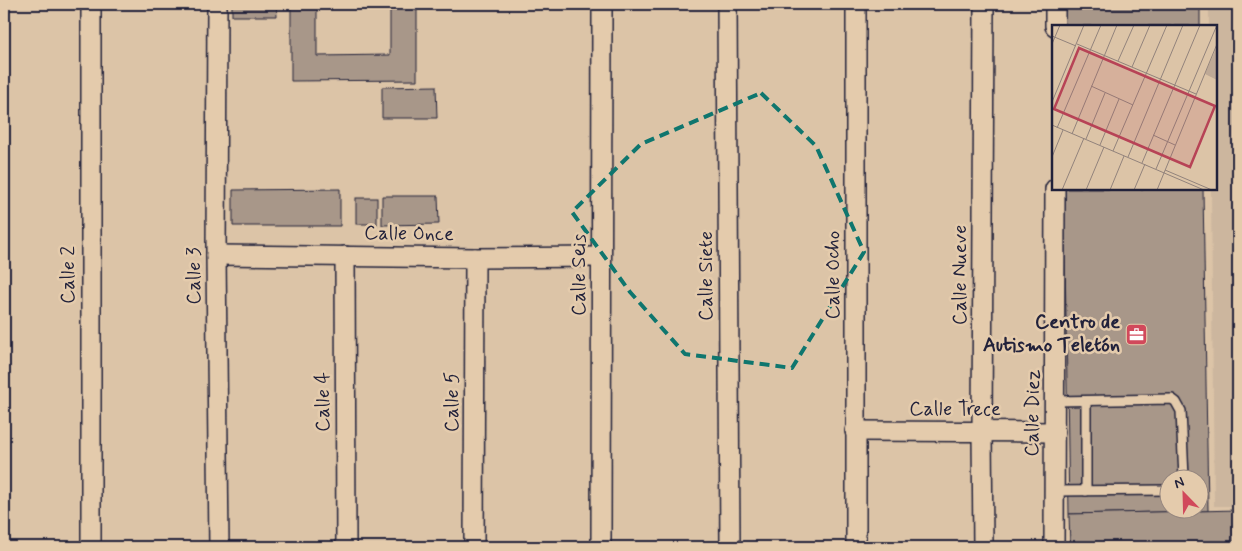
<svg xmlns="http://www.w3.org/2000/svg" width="1242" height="551" font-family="Mynerve,sans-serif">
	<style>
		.built { fill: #ccb69e }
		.building { fill: #a89789; stroke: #22223b; fill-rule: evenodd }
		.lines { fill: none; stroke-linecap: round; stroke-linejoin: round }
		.lane-casing { stroke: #22223b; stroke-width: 12 }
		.street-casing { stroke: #22223b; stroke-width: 22 }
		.lane { stroke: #e4cbac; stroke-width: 9 }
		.street { stroke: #e4cbac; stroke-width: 19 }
		.marked { fill: none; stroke: #0f766e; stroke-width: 4; stroke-dasharray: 10 6; stroke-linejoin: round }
		.labels { text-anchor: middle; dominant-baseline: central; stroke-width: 5; stroke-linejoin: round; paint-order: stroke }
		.street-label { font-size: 20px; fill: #22223b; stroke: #e4cbac }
		.poi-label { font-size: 20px; font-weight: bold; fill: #22223b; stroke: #e4cbac; text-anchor: end }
		.inset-road { fill: none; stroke: #92837c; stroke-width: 1 }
		.view { fill: #b74356; fill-opacity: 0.15; stroke: #b74356; stroke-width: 2.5 }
		.inset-edge { fill: none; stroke: #22223b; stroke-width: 2.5 }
	</style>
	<rect width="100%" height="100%" fill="#dcc4a7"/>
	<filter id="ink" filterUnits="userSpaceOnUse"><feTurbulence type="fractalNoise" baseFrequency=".02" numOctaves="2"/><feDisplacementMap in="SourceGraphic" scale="10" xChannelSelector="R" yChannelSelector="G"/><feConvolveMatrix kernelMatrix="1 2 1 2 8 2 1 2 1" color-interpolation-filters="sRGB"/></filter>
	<g filter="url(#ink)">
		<path class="built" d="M 1209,4 L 1238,4 L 1238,506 L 1214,506 L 1211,189 L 1216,189 L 1216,26 L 1209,26 Z"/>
		<g class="building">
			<path d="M 232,4 L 276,4 L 277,16 L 232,16 Z"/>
			<path d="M 291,4 L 317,4 L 317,56 L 390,55 L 390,4 L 417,4 L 417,80 L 291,81 Z"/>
			<rect x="1061" y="4" width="139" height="22"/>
			<path d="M 436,86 L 437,118 L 382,118 L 382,87 Z"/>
			<path d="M 340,189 L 340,226 L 233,226 L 233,190 Z"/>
			<path d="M 1064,189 L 1203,189 L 1208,511 L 1069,514 ZM 1170,478 L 1200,478 L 1200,508 L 1170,508 Z"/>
			<path d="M 382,196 L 438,196 L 439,224 L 382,225 Z"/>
			<rect x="356" y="198" width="21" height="26"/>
			<path d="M 1238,510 L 1238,547 L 1070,547 L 1069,514 Z"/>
		</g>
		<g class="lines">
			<defs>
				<g id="lane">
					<path d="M 1056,401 L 1172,399 L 1176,402 L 1181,411 L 1184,478"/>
					<path d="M 1086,401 L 1086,491"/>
					<path d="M 1055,491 L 1170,490"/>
				</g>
				<g id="street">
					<path d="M 217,4 L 216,255 L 219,547"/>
					<path d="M 727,4 L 730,547"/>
					<path d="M 1055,4 L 1055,26"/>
					<path d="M 216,255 L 475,258 L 601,257"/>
					<path d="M 345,256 L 346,547"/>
					<path d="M 855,431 L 1055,432"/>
					<path d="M 91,547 L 91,4"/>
					<path d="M 474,547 L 475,258"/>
					<path d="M 601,547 L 602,4"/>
					<path d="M 856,547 L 856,4"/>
					<path d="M 983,547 L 982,433 L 984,4"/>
					<path d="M 1054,547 L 1055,189"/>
				</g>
			</defs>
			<use href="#lane" class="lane-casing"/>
			<use href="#street" class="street-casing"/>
			<use href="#lane" class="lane"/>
			<use href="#street" class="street"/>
		</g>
	</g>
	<path class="marked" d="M 761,93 L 816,146 L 864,252 L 792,368 L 685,354 L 630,292 L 572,212 L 641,144 Z"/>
	<defs>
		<symbol id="office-square" viewBox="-11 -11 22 22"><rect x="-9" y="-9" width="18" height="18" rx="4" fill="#d1495b" stroke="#e4cbac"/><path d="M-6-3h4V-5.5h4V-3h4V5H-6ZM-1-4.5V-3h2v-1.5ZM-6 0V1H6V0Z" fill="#fff"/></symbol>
	</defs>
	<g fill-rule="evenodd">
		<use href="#office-square" x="1124" y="322" width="25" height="25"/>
	</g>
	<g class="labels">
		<g class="street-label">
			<text transform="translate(409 234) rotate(1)">Calle Once</text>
			<text transform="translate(68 275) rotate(-90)">Calle 2</text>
			<text transform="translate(579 275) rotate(-90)">Calle Seis</text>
			<text transform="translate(833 275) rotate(-90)">Calle Ocho</text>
			<text transform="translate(960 275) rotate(-90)">Calle Nueve</text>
			<text transform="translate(194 276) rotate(-90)">Calle 3</text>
			<text transform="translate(706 276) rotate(-90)">Calle Siete</text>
			<text transform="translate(323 402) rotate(-90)">Calle 4</text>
			<text transform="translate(452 402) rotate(-90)">Calle 5</text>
			<text x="955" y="409">Calle Trece</text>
			<text transform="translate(1033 413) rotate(-89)">Calle Diez</text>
		</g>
		<g class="poi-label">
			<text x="1120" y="322">Centro de<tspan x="1120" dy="23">Autismo Teletón</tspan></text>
		</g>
	</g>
	<g transform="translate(1052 25)">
		<rect width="165" height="165" fill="#dcc4a7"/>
		<path d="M 165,21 L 165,55 L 153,49 Z" fill="#bea996"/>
		<path class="inset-road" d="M 0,11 L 24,21M 0,19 L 8,0M 25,19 L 144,69M 66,36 L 82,0M 80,42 L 98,0M 39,61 L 81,80M 0,77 L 32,0M 0,100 L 152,165M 5,103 L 49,0M 20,109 L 65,0M 101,110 L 123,120M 34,114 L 53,68M 48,120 L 67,74M 61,126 L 115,0M 0,132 L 11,105M 76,132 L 131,0M 90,138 L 148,0M 104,144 L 165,0M 113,145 L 160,165M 10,165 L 32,113M 34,165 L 52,122M 58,165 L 72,131M 82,165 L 93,139M 105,165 L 165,19"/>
		<path class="view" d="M 27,23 L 163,81 L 138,142 L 2,84 Z"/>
		<rect width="165" height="165" class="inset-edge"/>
	</g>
	<rect width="1242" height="551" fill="none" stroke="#e4cbac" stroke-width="20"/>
	<rect x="10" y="10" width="1222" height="531" fill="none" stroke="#22223b" stroke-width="2" filter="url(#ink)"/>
	<g transform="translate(1184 494) rotate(337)"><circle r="24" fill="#e4cbac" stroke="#96877f"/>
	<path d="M0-4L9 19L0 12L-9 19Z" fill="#d1495b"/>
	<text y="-8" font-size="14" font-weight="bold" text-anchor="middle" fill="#22223b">N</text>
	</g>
</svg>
